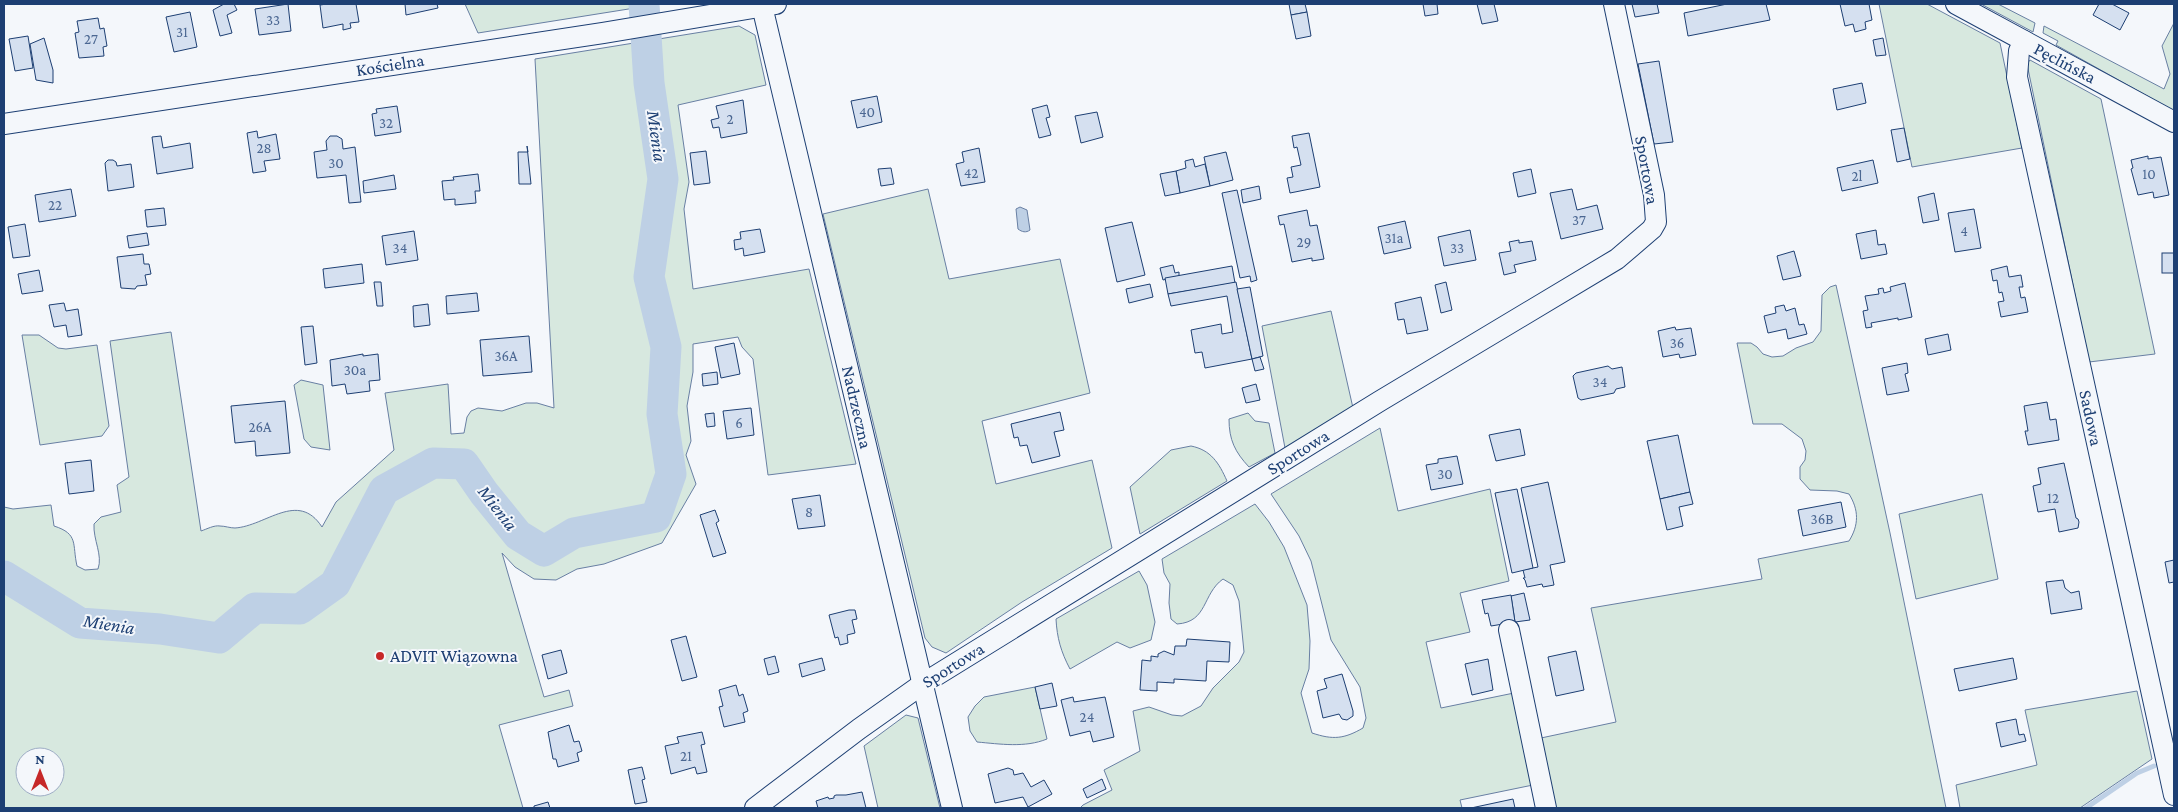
<svg xmlns="http://www.w3.org/2000/svg" width="2178" height="812" font-family="'Crimson Pro',serif">
	<style>
		.green { fill: #d7e8df; stroke: #687fa3; fill-rule: evenodd }
		.water { fill: #bed0e5; stroke: #687fa3 }
		.lines { fill: none; stroke-linecap: round; stroke-linejoin: round }
		.stream { stroke: #bed0e5; stroke-width: 5 }
		.river { stroke: #bed0e5; stroke-width: 31 }
		.building { fill: #d5e0f0; stroke: #1d3f73 }
		.minor-casing { stroke: #1d3f73; stroke-width: 22 }
		.minor { stroke: #f4f7fb; stroke-width: 20 }
		.poi-dot { fill: #c62828; stroke: #f4f7fb; stroke-width: 2 }
		.labels { text-anchor: middle; dominant-baseline: central; stroke-width: 4; stroke-linejoin: round; paint-order: stroke }
		.number-label { font-size: 15px; fill: #4b6792 }
		.street-label { font-size: 18px; fill: #1d3f73; stroke: #f4f7fb }
		.poi-label { font-size: 18px; fill: #1d3f73; stroke: #f4f7fb; text-anchor: start }
		.water-label { font-size: 19px; font-style: italic; fill: #1d3f73; stroke: #f4f7fb }
	</style>
	<rect width="100%" height="100%" fill="#f4f7fb"/>
	<g class="green">
		<path d="M 465,4 L 660,4 L 478,33 Z"/>
		<path d="M 1879,4 L 1927,4 L 2000,43 L 2022,148 L 1912,167 Z"/>
		<path d="M 1981,4 L 1998,4 L 2035,23 L 2033,32 Z"/>
		<path d="M 2174,23 L 2174,111 L 2056,45 L 2058,41 L 2043,33 L 2044,26 L 2164,89 L 2170,74 L 2162,46 Z"/>
		<path d="M 739,26 L 755,35 L 766,85 L 678,105 L 689,182 L 684,209 L 693,289 L 809,269 L 856,464 L 768,475 L 753,359 L 742,347 L 738,337 L 693,344 L 693,372 L 687,406 L 691,441 L 686,455 L 696,484 L 662,543 L 604,564 L 577,569 L 556,580 L 534,579 L 515,567 L 502,553 L 544,697 L 569,690 L 573,706 L 499,725 L 523,808 L 4,808 L 4,507 L 13,509 L 51,505 L 54,526 C 79,534 72,544 77,566 L 85,570 L 98,569 C 103,555 93,540 94,524 L 101,517 L 121,512 L 117,485 L 129,477 L 110,341 L 171,332 L 201,531 C 207,529 214,525 220,526 C 225,526 230,528 235,528 C 266,526 298,490 322,527 L 336,502 L 394,450 L 385,393 L 448,384 L 451,434 L 464,433 L 467,417 L 471,411 L 478,408 L 502,411 L 526,403 L 537,403 L 554,408 L 535,59 ZM 25,757 L 55,757 L 55,787 L 25,787 Z"/>
		<path d="M 2030,60 L 2101,99 L 2155,354 L 2089,362 L 2027,64 Z"/>
		<path d="M 928,189 L 949,279 L 1060,259 L 1090,393 L 982,421 L 996,484 L 1092,460 L 1112,548 L 1022,602 L 946,653 L 932,647 L 925,638 L 823,214 Z"/>
		<path d="M 1836,285 L 1890,533 L 1946,808 L 1555,808 L 1541,738 L 1616,722 L 1591,608 L 1762,579 L 1758,559 L 1849,541 C 1859,525 1859,510 1849,494 L 1837,491 L 1810,490 L 1800,479 L 1800,467 L 1805,460 L 1806,451 L 1802,439 L 1782,424 L 1753,424 L 1737,343 L 1751,343 L 1757,347 L 1763,354 L 1772,357 L 1783,356 L 1796,348 L 1813,342 L 1821,331 L 1822,295 L 1830,287 Z"/>
		<path d="M 1331,311 L 1353,408 L 1285,448 L 1262,326 Z"/>
		<path d="M 22,335 L 39,335 L 58,348 L 66,349 L 97,345 L 109,426 L 102,436 L 40,445 Z"/>
		<path d="M 301,380 L 323,385 L 330,450 L 311,447 L 304,439 L 294,385 Z"/>
		<path d="M 1248,413 L 1255,421 L 1269,423 L 1275,453 L 1249,467 C 1235,452 1229,440 1229,419 Z"/>
		<path d="M 1380,428 L 1398,511 L 1490,489 L 1509,581 L 1460,593 L 1470,632 L 1426,642 L 1441,708 L 1514,693 L 1533,785 L 1460,800 L 1462,808 L 1080,808 L 1083,805 L 1112,790 L 1104,770 L 1140,751 L 1133,711 L 1149,707 L 1172,715 L 1182,716 L 1201,706 L 1213,688 L 1239,662 L 1244,652 L 1239,601 L 1233,585 L 1223,579 C 1202,594 1208,622 1177,624 L 1171,619 L 1169,603 L 1170,584 L 1164,573 L 1162,559 L 1255,504 L 1269,522 L 1284,547 L 1307,605 L 1310,641 L 1309,669 L 1301,693 L 1312,733 C 1333,740 1344,739 1363,728 L 1366,718 L 1360,687 L 1331,640 L 1311,561 L 1299,536 L 1271,494 Z"/>
		<path d="M 1191,446 C 1211,450 1219,463 1227,481 L 1140,534 L 1130,487 L 1171,450 Z"/>
		<path d="M 1982,494 L 1998,579 L 1916,599 L 1899,514 Z"/>
		<path d="M 1139,571 L 1147,585 L 1155,622 L 1151,640 L 1130,648 L 1117,642 L 1070,669 C 1061,652 1057,638 1056,619 Z"/>
		<path d="M 1035,687 L 1047,739 C 1025,748 1000,744 977,742 L 970,731 L 968,717 L 975,706 L 984,697 Z"/>
		<path d="M 2137,691 L 2152,759 L 2080,808 L 1960,808 L 1956,785 L 2037,765 L 2025,710 Z"/>
		<path d="M 906,715 L 918,718 L 940,808 L 878,808 L 864,746 Z"/>
	</g>
	<path class="water" d="M 1020,207 L 1027,210 L 1030,230 C 1026,233 1022,232 1018,229 L 1016,209 Z"/>
	<g class="lines">
		<path class="stream" d="M 2086,808 L 2137,773 L 2154,766"/>
		<path class="river" d="M 4,576 L 80,623 L 160,629 L 219,638 L 255,608 L 300,609 L 335,584 L 384,490 L 433,463 L 464,464 L 484,493 L 518,535 L 544,551 L 574,533 L 656,517 L 671,474 L 662,414 L 666,347 L 649,277 L 663,179 L 649,83 L 644,4"/>
	</g>
	<g class="building">
		<path d="M 224,4 L 234,4 L 237,10 L 227,15 L 232,33 L 220,36 L 213,10 Z"/>
		<path d="M 288,4 L 291,31 L 259,35 L 255,9 Z"/>
		<path d="M 327,4 L 356,4 L 359,22 L 350,23 L 351,28 L 343,30 L 343,24 L 323,28 L 320,5 Z"/>
		<path d="M 405,4 L 437,4 L 438,8 L 406,15 Z"/>
		<path d="M 1289,4 L 1305,4 L 1307,12 L 1291,15 Z"/>
		<path d="M 1423,4 L 1437,4 L 1438,14 L 1425,16 Z"/>
		<path d="M 1477,4 L 1494,4 L 1498,21 L 1482,24 Z"/>
		<path d="M 1632,4 L 1657,4 L 1659,13 L 1635,17 Z"/>
		<path d="M 1727,4 L 1766,4 L 1770,20 L 1688,36 L 1684,13 Z"/>
		<path d="M 1840,4 L 1869,4 L 1872,20 L 1865,22 L 1866,29 L 1855,32 L 1853,24 L 1845,26 Z"/>
		<path d="M 2099,4 L 2112,4 L 2129,13 L 2120,30 L 2093,15 Z"/>
		<path d="M 190,12 L 197,47 L 174,52 L 166,17 Z"/>
		<path d="M 1307,12 L 1311,36 L 1296,39 L 1291,15 Z"/>
		<path d="M 98,18 L 100,29 L 104,28 L 107,46 L 103,47 L 104,56 L 79,58 L 75,33 L 79,32 L 77,21 Z"/>
		<path d="M 28,36 L 33,68 L 15,71 L 9,39 Z"/>
		<path d="M 44,38 L 53,70 L 53,83 L 36,80 L 30,44 Z"/>
		<path d="M 1883,38 L 1886,55 L 1876,56 L 1873,40 Z"/>
		<path d="M 1659,61 L 1673,142 L 1654,144 L 1638,64 Z"/>
		<path d="M 1862,83 L 1866,103 L 1837,110 L 1833,89 Z"/>
		<path d="M 877,96 L 882,122 L 857,128 L 851,101 Z"/>
		<path d="M 743,100 L 747,133 L 721,138 L 719,127 L 713,128 L 711,120 L 719,118 L 716,106 Z"/>
		<path d="M 1047,105 L 1050,117 L 1046,118 L 1051,135 L 1039,138 L 1032,109 Z"/>
		<path d="M 397,106 L 401,132 L 375,136 L 372,114 L 377,113 L 376,109 Z"/>
		<path d="M 1097,112 L 1103,137 L 1081,143 L 1075,116 Z"/>
		<path d="M 1904,128 L 1910,159 L 1897,162 L 1891,130 Z"/>
		<path d="M 257,131 L 258,138 L 276,134 L 280,159 L 264,161 L 266,171 L 253,173 L 247,133 Z"/>
		<path d="M 1309,133 L 1320,187 L 1290,193 L 1287,178 L 1293,177 L 1291,167 L 1301,165 L 1297,147 L 1294,148 L 1292,136 Z"/>
		<path d="M 161,136 L 163,148 L 190,143 L 193,168 L 157,174 L 152,137 Z"/>
		<path d="M 330,136 L 337,136 L 342,139 L 343,149 L 355,147 L 361,202 L 349,203 L 346,175 L 317,178 L 314,152 L 327,150 L 326,141 Z"/>
		<path d="M 527,146 L 531,184 L 519,184 L 518,152 L 528,152 Z"/>
		<path d="M 979,148 L 985,182 L 961,186 L 956,164 L 964,162 L 962,152 Z"/>
		<path d="M 706,151 L 710,183 L 694,185 L 690,153 Z"/>
		<path d="M 1226,152 L 1233,180 L 1210,186 L 1204,157 Z"/>
		<path d="M 2148,156 L 2148,159 L 2161,157 L 2169,195 L 2154,198 L 2153,192 L 2138,195 L 2131,169 L 2133,168 L 2131,160 Z"/>
		<path d="M 1193,159 L 1195,167 L 1205,164 L 1210,186 L 1180,193 L 1176,171 L 1186,168 L 1185,161 Z"/>
		<path d="M 108,160 L 113,160 L 116,162 L 117,166 L 131,164 L 134,187 L 108,191 L 105,163 Z"/>
		<path d="M 1873,160 L 1878,183 L 1842,191 L 1837,168 Z"/>
		<path d="M 891,168 L 894,184 L 881,186 L 878,169 Z"/>
		<path d="M 1531,169 L 1536,193 L 1518,197 L 1513,173 Z"/>
		<path d="M 1176,171 L 1180,193 L 1165,196 L 1160,174 Z"/>
		<path d="M 478,174 L 480,191 L 475,191 L 476,203 L 455,205 L 455,199 L 444,200 L 442,181 L 454,180 L 453,177 Z"/>
		<path d="M 394,175 L 396,189 L 364,193 L 363,181 Z"/>
		<path d="M 1259,186 L 1261,199 L 1243,203 L 1241,190 Z"/>
		<path d="M 71,189 L 76,216 L 39,222 L 35,195 Z"/>
		<path d="M 1572,189 L 1577,210 L 1597,205 L 1603,229 L 1561,239 L 1550,193 Z"/>
		<path d="M 1237,190 L 1257,280 L 1251,282 L 1250,276 L 1240,278 L 1222,193 Z"/>
		<path d="M 1934,193 L 1939,220 L 1923,223 L 1918,197 Z"/>
		<path d="M 164,208 L 166,225 L 147,227 L 145,210 Z"/>
		<path d="M 1974,209 L 1981,248 L 1955,252 L 1948,213 Z"/>
		<path d="M 1307,210 L 1310,226 L 1317,225 L 1324,259 L 1312,261 L 1312,258 L 1292,262 L 1284,224 L 1280,225 L 1278,216 Z"/>
		<path d="M 1405,221 L 1411,248 L 1384,254 L 1378,227 Z"/>
		<path d="M 1132,222 L 1145,275 L 1117,282 L 1105,228 Z"/>
		<path d="M 25,224 L 30,256 L 13,258 L 8,227 Z"/>
		<path d="M 760,229 L 765,252 L 744,256 L 743,248 L 735,250 L 734,240 L 741,239 L 740,232 Z"/>
		<path d="M 1470,230 L 1476,260 L 1444,266 L 1438,237 Z"/>
		<path d="M 1876,230 L 1878,245 L 1885,244 L 1887,254 L 1861,259 L 1856,234 Z"/>
		<path d="M 414,231 L 418,260 L 386,265 L 382,236 Z"/>
		<path d="M 147,233 L 149,245 L 129,248 L 127,236 Z"/>
		<path d="M 1519,240 L 1519,243 L 1532,241 L 1536,260 L 1514,265 L 1516,272 L 1504,275 L 1499,253 L 1511,251 L 1509,242 Z"/>
		<path d="M 1794,251 L 1801,276 L 1783,280 L 1777,256 Z"/>
		<rect x="2162" y="253" width="12" height="20"/>
		<path d="M 143,254 L 144,264 L 149,264 L 151,274 L 145,275 L 147,285 L 137,286 L 135,289 L 121,288 L 117,257 Z"/>
		<path d="M 362,264 L 364,283 L 325,288 L 323,269 Z"/>
		<path d="M 1173,265 L 1175,273 L 1179,272 L 1179,276 L 1163,280 L 1160,268 Z"/>
		<path d="M 1232,266 L 1235,283 L 1168,294 L 1165,278 Z"/>
		<path d="M 2007,266 L 2009,277 L 2021,275 L 2023,287 L 2019,287 L 2021,298 L 2025,297 L 2028,312 L 2001,317 L 1998,302 L 2004,301 L 2002,292 L 1999,293 L 1997,280 L 1993,281 L 1991,270 Z"/>
		<path d="M 39,270 L 43,291 L 22,294 L 18,274 Z"/>
		<path d="M 374,282 L 381,282 L 383,306 L 377,306 Z"/>
		<path d="M 1236,282 L 1252,359 L 1205,368 L 1202,352 L 1195,353 L 1191,330 L 1221,324 L 1222,334 L 1233,332 L 1227,296 L 1171,306 L 1168,294 Z"/>
		<path d="M 1446,282 L 1452,310 L 1441,313 L 1435,285 Z"/>
		<path d="M 1905,283 L 1912,317 L 1898,320 L 1898,318 L 1871,323 L 1872,327 L 1866,328 L 1863,311 L 1868,310 L 1865,296 L 1879,294 L 1878,289 L 1883,288 L 1884,293 L 1891,291 L 1890,287 Z"/>
		<path d="M 1150,284 L 1153,297 L 1129,303 L 1126,289 Z"/>
		<path d="M 1250,287 L 1263,356 L 1252,359 L 1237,289 Z"/>
		<path d="M 477,293 L 479,311 L 447,314 L 446,296 Z"/>
		<path d="M 1421,297 L 1428,330 L 1407,334 L 1404,319 L 1398,320 L 1395,303 Z"/>
		<path d="M 64,303 L 66,311 L 78,309 L 82,335 L 68,337 L 66,325 L 54,327 L 49,305 Z"/>
		<path d="M 428,304 L 430,325 L 414,327 L 413,306 Z"/>
		<path d="M 1784,305 L 1786,311 L 1795,308 L 1799,325 L 1804,324 L 1807,334 L 1788,339 L 1786,329 L 1768,333 L 1764,316 L 1776,313 L 1775,307 Z"/>
		<path d="M 313,326 L 317,363 L 305,365 L 301,327 Z"/>
		<path d="M 1675,327 L 1676,330 L 1691,328 L 1696,355 L 1680,358 L 1679,354 L 1663,357 L 1658,331 Z"/>
		<path d="M 1948,334 L 1951,350 L 1928,355 L 1925,339 Z"/>
		<path d="M 529,336 L 532,372 L 483,376 L 480,340 Z"/>
		<path d="M 734,343 L 740,374 L 721,378 L 715,347 Z"/>
		<path d="M 363,354 L 363,356 L 378,354 L 380,380 L 369,381 L 370,391 L 347,394 L 345,384 L 332,386 L 330,360 Z"/>
		<path d="M 1260,357 L 1264,369 L 1255,371 L 1252,359 Z"/>
		<path d="M 1907,363 L 1908,373 L 1905,374 L 1909,391 L 1887,395 L 1882,368 Z"/>
		<path d="M 1608,366 L 1612,369 L 1622,367 L 1625,387 L 1616,389 L 1614,393 L 1581,400 L 1578,398 L 1573,376 L 1576,373 Z"/>
		<path d="M 717,372 L 718,384 L 703,386 L 702,374 Z"/>
		<path d="M 1256,384 L 1260,400 L 1246,403 L 1242,388 Z"/>
		<path d="M 285,401 L 290,453 L 256,456 L 255,441 L 235,443 L 231,406 Z"/>
		<path d="M 2047,402 L 2050,420 L 2056,419 L 2059,440 L 2028,445 L 2025,431 L 2028,431 L 2024,406 Z"/>
		<path d="M 751,408 L 754,435 L 727,439 L 723,411 Z"/>
		<path d="M 1060,412 L 1064,430 L 1054,432 L 1060,456 L 1032,463 L 1027,445 L 1020,446 L 1018,437 L 1014,438 L 1011,424 Z"/>
		<path d="M 714,413 L 715,426 L 707,427 L 705,414 Z"/>
		<path d="M 1520,429 L 1525,455 L 1496,461 L 1489,435 Z"/>
		<path d="M 1678,435 L 1690,492 L 1660,499 L 1647,441 Z"/>
		<path d="M 1457,456 L 1463,484 L 1431,490 L 1426,465 L 1438,463 L 1438,459 Z"/>
		<path d="M 91,460 L 94,491 L 69,494 L 65,463 Z"/>
		<path d="M 2064,463 L 2076,518 L 2078,519 L 2079,522 L 2078,528 L 2059,532 L 2055,509 L 2038,512 L 2033,486 L 2041,484 L 2038,468 Z"/>
		<path d="M 1548,482 L 1565,562 L 1550,565 L 1554,585 L 1543,587 L 1542,584 L 1527,587 L 1525,580 L 1523,578 L 1525,578 L 1523,570 L 1538,567 L 1521,488 Z"/>
		<path d="M 1517,489 L 1533,568 L 1512,573 L 1495,493 Z"/>
		<path d="M 1690,492 L 1693,504 L 1679,507 L 1683,526 L 1667,530 L 1660,499 Z"/>
		<path d="M 820,495 L 825,526 L 798,529 L 792,499 Z"/>
		<path d="M 1841,502 L 1846,527 L 1803,536 L 1798,510 Z"/>
		<path d="M 715,510 L 719,521 L 716,523 L 726,553 L 713,557 L 700,515 Z"/>
		<path d="M 2174,560 L 2174,582 L 2169,583 L 2165,562 Z"/>
		<path d="M 2063,580 L 2065,588 L 2071,593 L 2079,591 L 2082,609 L 2051,614 L 2046,582 Z"/>
		<path d="M 1524,593 L 1530,620 L 1515,622 L 1511,596 Z"/>
		<path d="M 1511,595 L 1515,622 L 1491,626 L 1488,613 L 1485,614 L 1482,600 Z"/>
		<path d="M 849,610 L 855,610 L 857,619 L 852,620 L 855,633 L 847,635 L 848,643 L 840,645 L 838,637 L 835,638 L 829,615 Z"/>
		<path d="M 686,636 L 697,677 L 682,681 L 671,640 Z"/>
		<path d="M 1187,639 L 1230,642 L 1229,662 L 1207,661 L 1206,681 L 1174,679 L 1174,683 L 1157,682 L 1157,691 L 1140,690 L 1142,660 L 1151,661 L 1151,656 L 1158,657 L 1158,654 L 1164,651 L 1174,655 L 1175,646 L 1186,646 Z"/>
		<path d="M 561,650 L 567,673 L 548,679 L 542,655 Z"/>
		<path d="M 1576,651 L 1584,690 L 1556,696 L 1548,657 Z"/>
		<path d="M 775,656 L 779,672 L 768,675 L 764,659 Z"/>
		<path d="M 822,658 L 825,670 L 802,677 L 799,664 Z"/>
		<path d="M 2013,658 L 2017,679 L 1959,691 L 1954,669 Z"/>
		<path d="M 1488,659 L 1493,690 L 1472,695 L 1465,664 Z"/>
		<path d="M 1342,674 L 1353,711 L 1353,716 L 1347,720 L 1342,719 L 1339,714 L 1323,718 L 1317,691 L 1327,688 L 1324,679 Z"/>
		<path d="M 1052,683 L 1057,706 L 1040,709 L 1035,687 Z"/>
		<path d="M 736,685 L 739,696 L 743,694 L 748,711 L 743,713 L 745,722 L 724,727 L 719,707 L 723,706 L 719,690 Z"/>
		<path d="M 1073,697 L 1074,702 L 1105,697 L 1114,737 L 1093,742 L 1090,731 L 1070,736 L 1061,700 Z"/>
		<path d="M 2016,719 L 2019,735 L 2024,734 L 2026,741 L 2001,747 L 1996,723 Z"/>
		<path d="M 569,725 L 574,742 L 579,741 L 582,751 L 577,753 L 579,761 L 558,767 L 556,759 L 553,759 L 548,732 Z"/>
		<path d="M 702,732 L 705,744 L 701,745 L 707,772 L 697,774 L 695,767 L 671,774 L 665,746 L 679,743 L 677,737 Z"/>
		<path d="M 642,767 L 645,779 L 642,780 L 647,802 L 635,804 L 628,770 Z"/>
		<path d="M 1008,768 L 1013,770 L 1014,775 L 1023,773 L 1031,787 L 1044,780 L 1052,794 L 1028,807 L 1023,797 L 995,803 L 988,774 Z"/>
		<path d="M 1102,779 L 1106,789 L 1087,798 L 1083,789 Z"/>
		<path d="M 862,792 L 866,808 L 818,808 L 816,801 L 828,797 L 829,799 L 834,798 L 834,796 L 836,795 L 846,795 Z"/>
		<path d="M 1513,799 L 1515,808 L 1471,808 Z"/>
		<path d="M 548,802 L 550,808 L 534,808 L 534,806 Z"/>
	</g>
	<g class="lines">
		<defs>
			<g id="minor">
				<path d="M 1956,4 L 2174,122"/>
				<path d="M 762,6 L 952,808"/>
				<path d="M 2024,41 L 2019,51 L 2017,77 L 2174,795"/>
				<path d="M 4,124 L 603,33 L 776,4"/>
				<path d="M 1509,630 L 1546,808"/>
				<path d="M 755,808 L 859,729 L 924,683 L 1380,401 L 1617,259 L 1652,229 L 1656,222 L 1654,195 L 1614,4"/>
			</g>
		</defs>
		<use href="#minor" class="minor-casing"/>
		<use href="#minor" class="minor"/>
	</g>
	<circle class="poi-dot" cx="380" cy="656" r="5"/>
	<g class="labels">
		<g class="number-label">
			<text x="273" y="20">33</text>
			<text x="182" y="32">31</text>
			<text x="91" y="39">27</text>
			<text x="867" y="112">40</text>
			<text x="730" y="119">2</text>
			<text x="386" y="123">32</text>
			<text x="264" y="148">28</text>
			<text x="336" y="163">30</text>
			<text x="971" y="173">42</text>
			<text x="2149" y="174">10</text>
			<text x="1857" y="176">2l</text>
			<text x="55" y="205">22</text>
			<text x="1579" y="220">37</text>
			<text x="1964" y="231">4</text>
			<text x="1394" y="238">31a</text>
			<text x="1304" y="242">29</text>
			<text x="400" y="248">34</text>
			<text x="1457" y="248">33</text>
			<text x="1677" y="343">36</text>
			<text x="506" y="356">36A</text>
			<text x="355" y="370">30a</text>
			<text x="1600" y="382">34</text>
			<text x="739" y="423">6</text>
			<text x="260" y="427">26A</text>
			<text x="1445" y="474">30</text>
			<text x="2053" y="498">12</text>
			<text x="809" y="512">8</text>
			<text x="1822" y="519">36B</text>
			<text x="1087" y="717">24</text>
			<text x="686" y="756">21</text>
		</g>
		<g class="street-label">
			<text transform="translate(2065 63) rotate(28)">Pęclińska</text>
			<text transform="translate(390 65) rotate(-9)">Kościelna</text>
			<text transform="translate(1647 170) rotate(80)">Sportowa</text>
			<text transform="translate(857 407) rotate(77)">Nadrzeczna</text>
			<text transform="translate(2091 418) rotate(78)">Sadowa</text>
			<text transform="translate(1298 452) rotate(-32)">Sportowa</text>
			<text transform="translate(953 665) rotate(-32)">Sportowa</text>
		</g>
		<g class="poi-label">
			<text x="390" y="656">ADVIT Wiązowna</text>
		</g>
		<g class="water-label">
			<text transform="translate(657 136) rotate(82)">Mienia</text>
			<text transform="translate(498 508) rotate(52)">Mienia</text>
			<text transform="translate(109 624) rotate(9)">Mienia</text>
		</g>
	</g>
	<rect width="2178" height="812" fill="none" stroke="#1d3f73" stroke-width="10"/>
	<g transform="translate(40 772)"><circle r="24" fill="#f4f7fb" stroke="#9eadc5"/>
	<path d="M0-4L9 19L0 12L-9 19Z" fill="#c62828"/>
	<text y="-8" font-size="14" font-weight="bold" text-anchor="middle" fill="#1d3f73">N</text>
	</g>
</svg>
